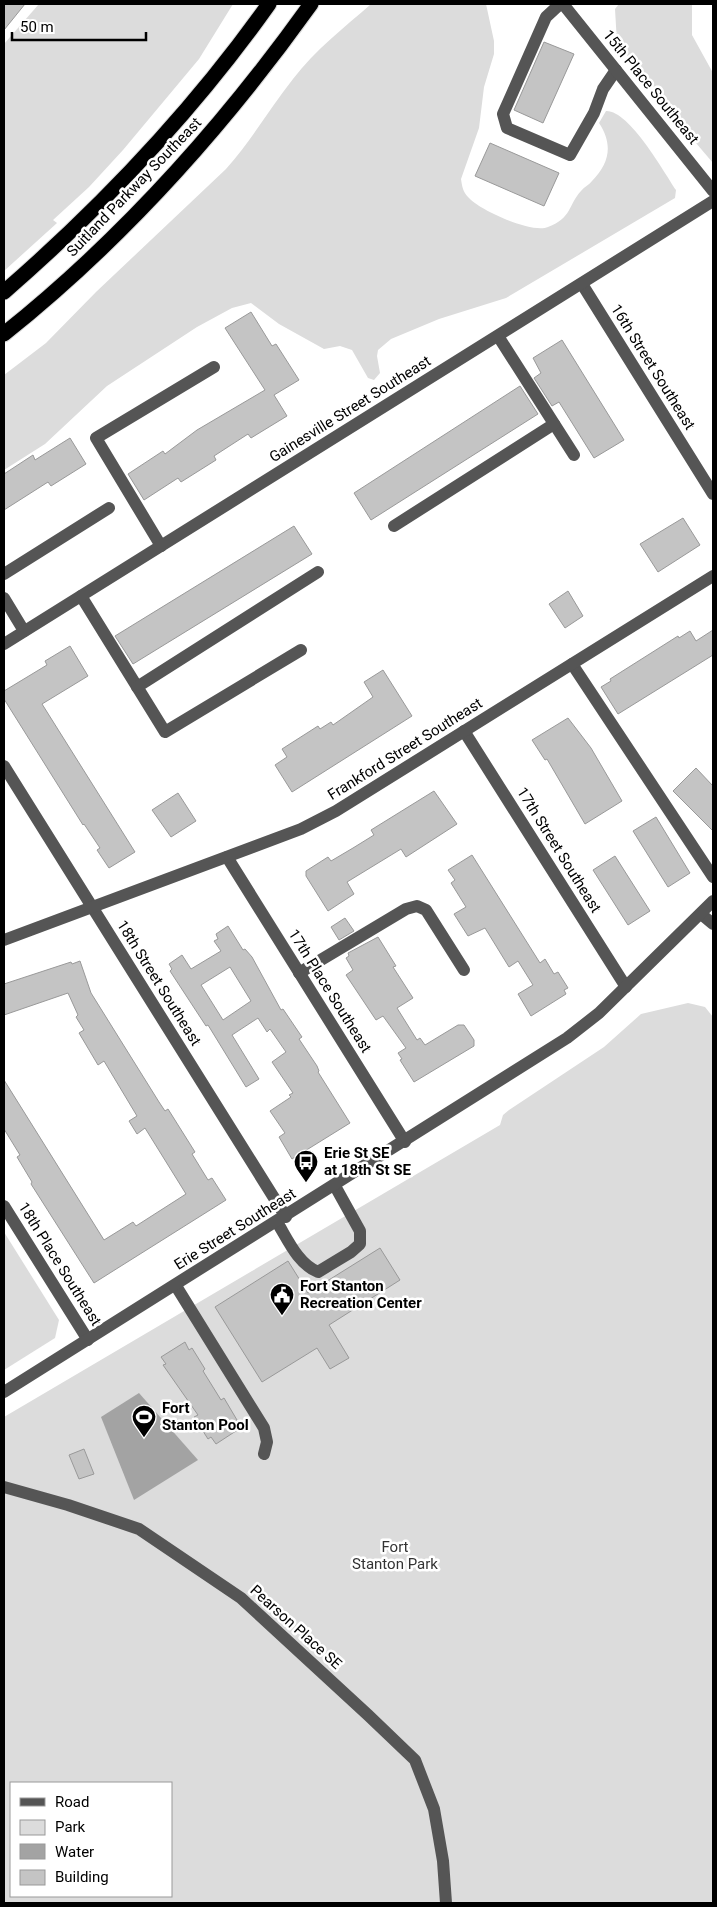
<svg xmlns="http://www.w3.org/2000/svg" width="717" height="1907" font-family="Roboto,sans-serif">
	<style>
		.green { fill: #dcdcdc; fill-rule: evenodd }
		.water { fill: #a3a3a3 }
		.building { fill: #c4c4c4; stroke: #999; fill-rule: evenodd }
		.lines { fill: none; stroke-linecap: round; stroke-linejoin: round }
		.highway-casing { stroke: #dbdbdb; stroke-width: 17 }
		.minor { stroke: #555; stroke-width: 12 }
		.highway { stroke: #000; stroke-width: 15 }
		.labels { text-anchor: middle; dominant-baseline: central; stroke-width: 5; stroke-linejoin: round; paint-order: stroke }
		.street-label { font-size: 15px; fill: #000; stroke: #fff }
		.poi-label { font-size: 15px; font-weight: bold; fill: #000; stroke: #fff; text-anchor: start }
		.park-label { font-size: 15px; fill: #333; stroke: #fff }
	</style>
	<rect width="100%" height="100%" fill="#fff"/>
	<g class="green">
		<path d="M 39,4 L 233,4 L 199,59 L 123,150 L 89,187 L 53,220 L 57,223 L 4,271 L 4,44 Z"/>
		<path d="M 371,4 L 486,4 L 494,41 L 494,54 L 484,87 L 479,128 L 461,179 C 462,186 463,192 468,197 C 479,210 532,234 548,227 C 572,218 568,205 581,191 C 584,187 589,185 592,181 C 610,163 613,144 599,123 L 606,111 C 629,110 664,172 676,190 L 675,198 L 506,298 L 439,319 L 391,339 L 378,350 L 377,356 L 380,373 L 374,380 L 368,378 L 352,350 L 340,346 L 324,349 L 279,324 L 251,303 L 232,308 L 197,327 L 107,386 L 45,444 L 4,470 L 4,375 L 46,343 L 96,292 L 226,169 C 251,141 270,108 293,79 C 315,50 345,27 371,4 Z"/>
		<path d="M 619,4 L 692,4 L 692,35 L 713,73 L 713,163 L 662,103 L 650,80 L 635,65 L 617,43 L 615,9 Z"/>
		<path d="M 688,1003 L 705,1007 L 713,1017 L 713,1903 L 4,1903 L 4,1417 L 500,1125 L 503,1115 L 509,1110 L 604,1047 L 641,1014 ZM 11,1783 L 171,1783 L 171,1896 L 11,1896 Z"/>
		<path d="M 4,1232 L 59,1320 L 55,1338 L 4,1370 Z"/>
	</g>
	<path class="water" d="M 139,1393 L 198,1460 L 134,1500 L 101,1417 Z"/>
	<g class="building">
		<path d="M 4,4 L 25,4 L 4,30 Z"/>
		<path d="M 544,42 L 574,54 L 543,123 L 514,110 Z"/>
		<path d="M 490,143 L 559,173 L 544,206 L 475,176 Z"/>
		<path d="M 251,312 L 272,346 L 276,344 L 299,380 L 274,395 L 287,416 L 251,438 L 248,434 L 214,456 L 216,460 L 181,482 L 178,478 L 144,500 L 128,474 L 163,451 L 165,454 L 197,430 L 265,390 L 225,328 Z"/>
		<path d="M 562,340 L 624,440 L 594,458 L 559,402 L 552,406 L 534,378 L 541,373 L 533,358 Z"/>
		<path d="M 520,386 L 538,414 L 371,520 L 354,493 Z"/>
		<path d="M 70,438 L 86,464 L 51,486 L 48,482 L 4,510 L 4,474 L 33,455 L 35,460 Z"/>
		<path d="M 683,518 L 700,545 L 658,572 L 640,544 Z"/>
		<path d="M 294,526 L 312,554 L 133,664 L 115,636 Z"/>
		<path d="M 568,591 L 583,616 L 565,628 L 549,604 Z"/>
		<path d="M 713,630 L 713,655 L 618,714 L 601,687 L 611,681 L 610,679 L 678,636 L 679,638 L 690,631 L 696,641 Z"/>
		<path d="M 70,646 L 88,676 L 42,704 L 135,852 L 109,868 L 97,850 L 100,848 L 84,824 L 83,825 L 4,699 L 4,691 L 47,665 L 45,661 Z"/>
		<path d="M 383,670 L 412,716 L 292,792 L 275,765 L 287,757 L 282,749 L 318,726 L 320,729 L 331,722 L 333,725 L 373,697 L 364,682 Z"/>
		<path d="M 568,718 L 591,748 L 622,801 L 585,824 L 547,759 L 545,760 L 532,740 Z"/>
		<path d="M 696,768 L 713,786 L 713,831 L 673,791 Z"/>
		<path d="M 434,791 L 457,824 L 406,857 L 401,849 L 347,882 L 354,894 L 328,911 L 306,876 L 306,871 L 328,857 L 331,861 L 353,848 L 374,835 L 371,830 Z"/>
		<path d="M 178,793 L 196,821 L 171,837 L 152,810 Z"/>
		<path d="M 656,817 L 690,873 L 668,887 L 633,831 Z"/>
		<path d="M 472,855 L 540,963 L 545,959 L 554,974 L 558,972 L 568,988 L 564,990 L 566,994 L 531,1016 L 518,994 L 533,985 L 518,961 L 509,967 L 485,928 L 468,936 L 454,914 L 466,907 L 451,883 L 455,880 L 448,870 Z"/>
		<path d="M 615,856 L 650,911 L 628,925 L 593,870 Z"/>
		<path d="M 345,918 L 354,931 L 339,940 L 331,927 Z"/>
		<path d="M 228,926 L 243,950 L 245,949 L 252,957 L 281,1010 L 283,1009 L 302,1037 L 299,1039 L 317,1066 L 319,1071 L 318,1072 L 350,1123 L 292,1159 L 279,1137 L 285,1133 L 270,1111 L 291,1097 L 289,1095 L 293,1093 L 272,1062 L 286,1052 L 270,1029 L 267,1032 L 258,1018 L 232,1035 L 259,1079 L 246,1087 L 208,1025 L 206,1026 L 170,971 L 172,969 L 169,964 L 182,955 L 191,969 L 221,951 L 214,941 L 218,939 L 216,934 ZM 230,967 L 251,1001 L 223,1020 L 201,985 Z"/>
		<path d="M 378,937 L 396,966 L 393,967 L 413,998 L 397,1008 L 417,1040 L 420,1038 L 425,1045 L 458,1025 L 464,1025 L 474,1040 L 474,1046 L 414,1082 L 400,1060 L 402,1059 L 398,1053 L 406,1048 L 383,1016 L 376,1020 L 346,975 L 353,970 L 346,958 L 349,956 L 348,953 Z"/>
		<path d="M 80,961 L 91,993 L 159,1102 L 165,1111 L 168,1109 L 195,1152 L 192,1154 L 208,1180 L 212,1178 L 226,1200 L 94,1283 L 31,1184 L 32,1182 L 17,1157 L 20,1155 L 4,1129 L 4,1080 L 104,1240 L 133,1222 L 136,1226 L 186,1194 L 145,1128 L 137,1134 L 129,1121 L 137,1116 L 104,1061 L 98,1065 L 79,1033 L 84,1030 L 76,1017 L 78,1015 L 68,993 L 4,1015 L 4,984 L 71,962 L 72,964 Z"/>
		<path d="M 380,1248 L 400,1280 L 329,1325 L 349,1358 L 330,1369 L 317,1348 L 262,1382 L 215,1307 L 288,1261 L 308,1293 Z"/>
		<path d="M 185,1342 L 189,1350 L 192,1348 L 205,1369 L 203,1371 L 221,1400 L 224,1398 L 237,1420 L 234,1422 L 239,1429 L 216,1444 L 211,1437 L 208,1439 L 194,1417 L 198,1415 L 163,1365 L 166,1364 L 161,1357 Z"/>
		<path d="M 84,1449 L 94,1474 L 79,1479 L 69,1455 Z"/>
	</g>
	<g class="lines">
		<defs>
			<g id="highway">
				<path d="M 4,292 C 103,206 193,111 269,4"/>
				<path d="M 4,334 C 123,239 223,127 311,4"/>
			</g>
		</defs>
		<use href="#highway" class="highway-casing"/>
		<g class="minor">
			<path d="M 560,4 L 546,17 L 503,114 L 507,128 L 570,155 L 594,113 L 603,89 L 616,70"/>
			<path d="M 563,4 L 713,191"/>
			<path d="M 582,284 L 713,494"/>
			<path d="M 498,336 L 574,455"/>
			<path d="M 394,526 L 554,424"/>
			<path d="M 161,546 L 96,438 L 214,367"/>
			<path d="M 4,574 L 109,508"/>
			<path d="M 81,596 L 165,732 L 301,650"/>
			<path d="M 4,598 L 24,631"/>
			<path d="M 4,644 L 713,201"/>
			<path d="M 572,664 L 713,877"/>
			<path d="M 137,687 L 318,572"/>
			<path d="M 464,731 L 626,987"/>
			<path d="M 4,766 L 286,1217"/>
			<path d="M 227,857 L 405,1142"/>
			<path d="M 701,914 L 713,924"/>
			<path d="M 4,940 L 301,829 L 336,811 L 713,576"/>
			<path d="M 299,973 L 406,909 L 417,906 L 426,910 L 464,970"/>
			<path d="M 4,1206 L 88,1340"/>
			<path d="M 277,1222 C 288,1240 298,1264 318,1272 L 351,1252 L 360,1244 L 360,1231 L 335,1186"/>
			<path d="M 176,1286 L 264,1428 L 267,1442 L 264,1454"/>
			<path d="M 4,1392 L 567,1038 L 599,1013 L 713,901"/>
			<path d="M 4,1487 L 68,1505 L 139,1529 L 241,1598 L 368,1715 L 415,1760 L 434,1809 L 443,1861 L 446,1903"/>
		</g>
		<use href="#highway" class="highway"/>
	</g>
	<defs>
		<symbol id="bus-pin" viewBox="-11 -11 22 30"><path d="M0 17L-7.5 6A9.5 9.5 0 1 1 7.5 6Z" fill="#000" stroke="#fff"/><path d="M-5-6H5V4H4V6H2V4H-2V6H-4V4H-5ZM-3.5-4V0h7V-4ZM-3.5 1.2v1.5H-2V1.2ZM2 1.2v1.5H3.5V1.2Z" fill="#fff"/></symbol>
		<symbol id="civic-pin" viewBox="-11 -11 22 30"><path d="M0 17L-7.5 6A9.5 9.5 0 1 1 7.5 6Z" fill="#000" stroke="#fff"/><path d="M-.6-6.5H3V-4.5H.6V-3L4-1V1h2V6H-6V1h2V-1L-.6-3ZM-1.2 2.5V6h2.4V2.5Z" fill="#fff"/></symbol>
		<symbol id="stadium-pin" viewBox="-11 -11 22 30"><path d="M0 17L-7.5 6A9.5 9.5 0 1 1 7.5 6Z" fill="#000" stroke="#fff"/><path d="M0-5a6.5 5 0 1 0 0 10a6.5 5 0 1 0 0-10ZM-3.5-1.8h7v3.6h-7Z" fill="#fff"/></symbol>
	</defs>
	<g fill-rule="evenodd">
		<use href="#bus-pin" x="292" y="1148" width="28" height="38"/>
		<use href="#civic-pin" x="268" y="1281" width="28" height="38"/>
		<use href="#stadium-pin" x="130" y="1403" width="28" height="38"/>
	</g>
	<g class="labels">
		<g class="street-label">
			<text transform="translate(651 87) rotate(51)">15th Place Southeast</text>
			<text transform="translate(134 187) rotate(-46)">Suitland Parkway Southeast</text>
			<text transform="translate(653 367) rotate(58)">16th Street Southeast</text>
			<text transform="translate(350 409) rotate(-32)">Gainesville Street Southeast</text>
			<text transform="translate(405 749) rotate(-32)">Frankford Street Southeast</text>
			<text transform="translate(559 850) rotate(58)">17th Street Southeast</text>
			<text transform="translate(159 983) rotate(58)">18th Street Southeast</text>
			<text transform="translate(330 991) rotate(58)">17th Place Southeast</text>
			<text transform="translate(235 1229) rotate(-32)">Erie Street Southeast</text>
			<text transform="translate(60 1264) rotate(58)">18th Place Southeast</text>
			<text transform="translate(296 1627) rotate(42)">Pearson Place SE</text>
		</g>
		<g class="poi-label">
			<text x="324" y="1153">Erie St SE<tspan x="324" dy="17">at 18th St SE</tspan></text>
			<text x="300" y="1286">Fort Stanton<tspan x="300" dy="17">Recreation Center</tspan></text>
			<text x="162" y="1408">Fort<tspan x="162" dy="17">Stanton Pool</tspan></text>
		</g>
		<g class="park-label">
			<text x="395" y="1547">Fort<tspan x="395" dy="17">Stanton Park</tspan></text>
		</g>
	</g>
	<rect width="717" height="1907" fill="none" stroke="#000000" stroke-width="10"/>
	<rect x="10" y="1782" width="162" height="115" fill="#ffffff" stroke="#999999"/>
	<rect x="20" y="1798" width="25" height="8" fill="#555555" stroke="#999999"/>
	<text x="55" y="1807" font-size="15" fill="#000000">Road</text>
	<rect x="20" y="1820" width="25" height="15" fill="#dcdcdc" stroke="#999999"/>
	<text x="55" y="1832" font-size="15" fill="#000000">Park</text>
	<rect x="20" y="1844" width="25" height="15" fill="#a3a3a3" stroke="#999999"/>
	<text x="55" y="1857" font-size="15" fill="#000000">Water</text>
	<rect x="20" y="1870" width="25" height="15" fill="#c4c4c4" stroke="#999999"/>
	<text x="55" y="1882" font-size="15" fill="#000000">Building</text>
	<path d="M12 32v8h134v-8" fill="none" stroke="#000000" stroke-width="2.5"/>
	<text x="20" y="32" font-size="15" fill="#000000" stroke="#ffffff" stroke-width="4" paint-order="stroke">50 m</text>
</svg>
